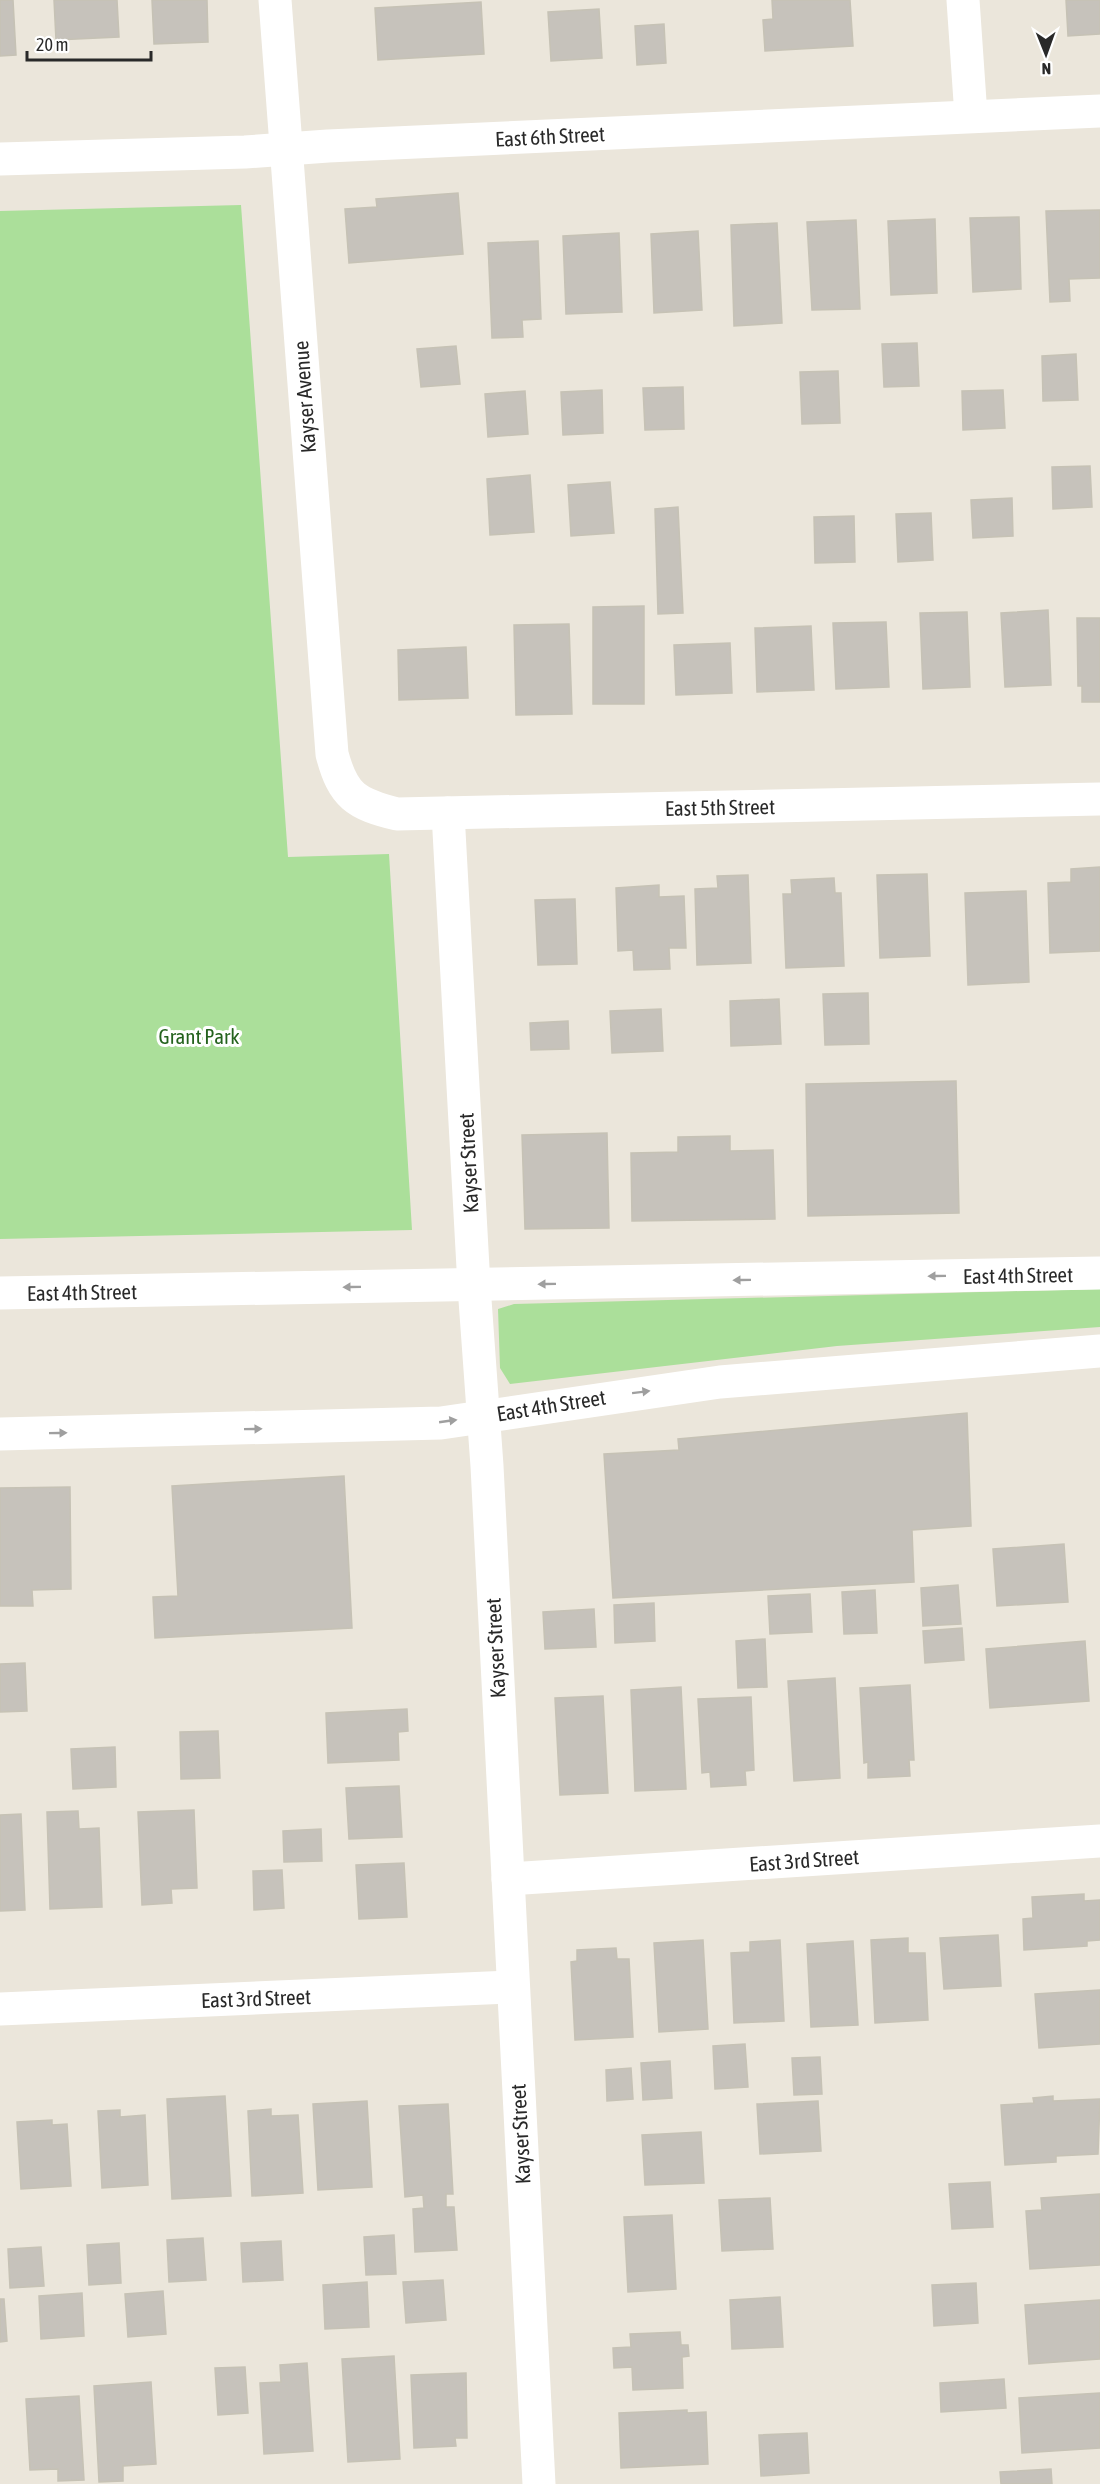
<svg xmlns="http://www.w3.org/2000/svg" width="1100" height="2484" font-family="'Asap Condensed',sans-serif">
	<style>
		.green { fill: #abdf9a }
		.building { fill: #c6c2bb; stroke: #c6c2b5; stroke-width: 1.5 }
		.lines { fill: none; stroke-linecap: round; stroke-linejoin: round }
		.minor { stroke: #fff; stroke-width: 33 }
		.tertiary { stroke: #fff; stroke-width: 33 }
		.oneway { fill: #9f9f9f }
		.labels { text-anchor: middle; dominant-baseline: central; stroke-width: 6; stroke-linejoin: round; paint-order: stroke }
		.street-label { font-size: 21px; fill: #292929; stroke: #fff }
		.park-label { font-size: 21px; fill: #24621d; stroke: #fff }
	</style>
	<rect width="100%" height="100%" fill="#ebe6db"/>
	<g class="green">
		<path d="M 241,205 L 288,857 L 389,854 L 412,1230 L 0,1239 L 0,211 Z"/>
		<path d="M 1100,1289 L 1100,1327 L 837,1346 L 510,1384 L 500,1368 L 498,1309 L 514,1304 Z"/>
	</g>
	<g class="building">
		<path d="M 0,0 L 13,0 L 16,55 L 0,56 Z"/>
		<path d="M 54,0 L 117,0 L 119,37 L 56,40 Z"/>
		<path d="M 152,0 L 207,0 L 208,42 L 154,44 Z"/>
		<path d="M 772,0 L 850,0 L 853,46 L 765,51 L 763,20 L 773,19 Z"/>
		<path d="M 1066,0 L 1100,0 L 1100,34 L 1068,36 Z"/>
		<path d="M 481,2 L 484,54 L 378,60 L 375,8 Z"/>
		<path d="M 599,9 L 602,58 L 551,61 L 548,12 Z"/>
		<path d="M 664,24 L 666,63 L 637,65 L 635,26 Z"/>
		<path d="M 458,193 L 463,254 L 349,263 L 345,209 L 377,207 L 376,199 Z"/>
		<path d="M 1100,210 L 1100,278 L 1069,279 L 1070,301 L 1050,302 L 1046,211 Z"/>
		<path d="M 1019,217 L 1021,289 L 973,292 L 970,218 Z"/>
		<path d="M 935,219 L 937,293 L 891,295 L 888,221 Z"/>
		<path d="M 856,220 L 860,309 L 812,310 L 807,222 Z"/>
		<path d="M 777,223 L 782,323 L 734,326 L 731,225 Z"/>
		<path d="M 698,231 L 702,310 L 654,313 L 651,234 Z"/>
		<path d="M 619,233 L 622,312 L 566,314 L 563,236 Z"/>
		<path d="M 538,241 L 541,319 L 522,320 L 523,337 L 492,338 L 488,243 Z"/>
		<path d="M 917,343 L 919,386 L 884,387 L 882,344 Z"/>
		<path d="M 456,346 L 460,384 L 421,387 L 417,349 Z"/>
		<path d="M 1076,354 L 1078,400 L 1043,401 L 1042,356 Z"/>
		<path d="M 838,371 L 840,423 L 802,424 L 800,372 Z"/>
		<path d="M 683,387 L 684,429 L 645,430 L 643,388 Z"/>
		<path d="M 602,390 L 603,433 L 563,435 L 561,392 Z"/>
		<path d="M 1003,390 L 1005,428 L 963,430 L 962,391 Z"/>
		<path d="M 525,391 L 528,434 L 488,437 L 485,394 Z"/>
		<path d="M 1090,466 L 1092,507 L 1053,509 L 1052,467 Z"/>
		<path d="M 530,475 L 534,532 L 490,535 L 487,479 Z"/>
		<path d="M 610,482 L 614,533 L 571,536 L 568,485 Z"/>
		<path d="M 1012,498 L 1013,536 L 973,538 L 971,500 Z"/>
		<path d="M 678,507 L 683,613 L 658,614 L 655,509 Z"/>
		<path d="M 931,513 L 933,560 L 898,562 L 896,514 Z"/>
		<path d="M 854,516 L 855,562 L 815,563 L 814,517 Z"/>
		<path d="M 644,606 L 644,704 L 593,704 L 593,607 Z"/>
		<path d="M 1048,610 L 1051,685 L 1005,687 L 1001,613 Z"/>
		<path d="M 967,612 L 970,687 L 923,689 L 920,613 Z"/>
		<path d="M 1077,618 L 1100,618 L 1100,702 L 1082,702 L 1082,686 L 1078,686 Z"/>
		<path d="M 886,622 L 889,687 L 836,689 L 833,623 Z"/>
		<path d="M 569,624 L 572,714 L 516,715 L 514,625 Z"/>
		<path d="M 811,626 L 814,690 L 757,692 L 755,628 Z"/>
		<path d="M 730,643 L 732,693 L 676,695 L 674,645 Z"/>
		<path d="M 466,647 L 468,698 L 399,700 L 398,650 Z"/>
		<path d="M 1100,867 L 1100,951 L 1050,953 L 1048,883 L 1071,882 L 1071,869 Z"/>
		<path d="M 927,874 L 930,956 L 880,958 L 877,875 Z"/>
		<path d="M 748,875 L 751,963 L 697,965 L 695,889 L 718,888 L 717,876 Z"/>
		<path d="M 834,878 L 835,893 L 841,893 L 844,966 L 786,968 L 783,894 L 792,894 L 791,880 Z"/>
		<path d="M 659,885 L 659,897 L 684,896 L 686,948 L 669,948 L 670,969 L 634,970 L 633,950 L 618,951 L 616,888 Z"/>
		<path d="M 1026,891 L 1029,982 L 968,985 L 965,893 Z"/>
		<path d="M 575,899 L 577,964 L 538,965 L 535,900 Z"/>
		<path d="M 868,993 L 869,1044 L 825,1045 L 823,994 Z"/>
		<path d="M 779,999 L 781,1044 L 731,1046 L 730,1001 Z"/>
		<path d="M 661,1009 L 663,1051 L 612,1053 L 610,1011 Z"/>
		<path d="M 568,1021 L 569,1049 L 531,1050 L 530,1023 Z"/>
		<path d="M 956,1081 L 959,1213 L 808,1216 L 806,1084 Z"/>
		<path d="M 607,1133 L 609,1228 L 525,1229 L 522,1135 Z"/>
		<path d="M 730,1136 L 730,1151 L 773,1150 L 775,1219 L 632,1221 L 631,1153 L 678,1152 L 678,1137 Z"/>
		<path d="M 967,1413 L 971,1526 L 912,1530 L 914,1582 L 613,1598 L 604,1454 L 679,1450 L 678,1439 Z"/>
		<path d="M 344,1476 L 352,1628 L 155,1638 L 153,1597 L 178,1596 L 172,1486 Z"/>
		<path d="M 70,1487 L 71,1589 L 32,1590 L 33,1606 L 0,1606 L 0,1488 Z"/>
		<path d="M 1064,1544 L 1068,1602 L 997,1606 L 993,1549 Z"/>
		<path d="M 958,1585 L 961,1624 L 923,1626 L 921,1588 Z"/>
		<path d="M 875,1590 L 877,1633 L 844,1634 L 842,1592 Z"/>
		<path d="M 810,1594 L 812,1632 L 770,1634 L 768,1596 Z"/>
		<path d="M 654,1603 L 655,1641 L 615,1643 L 614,1605 Z"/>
		<path d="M 594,1609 L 596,1647 L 545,1649 L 543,1612 Z"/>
		<path d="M 962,1628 L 964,1660 L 925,1663 L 923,1631 Z"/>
		<path d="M 765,1639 L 767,1687 L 738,1688 L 736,1641 Z"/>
		<path d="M 1085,1641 L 1089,1701 L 990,1708 L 986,1649 Z"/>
		<path d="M 25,1663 L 27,1711 L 0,1712 L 0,1664 Z"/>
		<path d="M 835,1678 L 840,1778 L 794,1781 L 788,1681 Z"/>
		<path d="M 910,1685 L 914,1760 L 909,1760 L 910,1776 L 868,1778 L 868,1762 L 864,1763 L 860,1688 Z"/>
		<path d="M 681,1687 L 686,1789 L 635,1791 L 631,1690 Z"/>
		<path d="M 603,1696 L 608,1793 L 560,1795 L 555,1698 Z"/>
		<path d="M 751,1697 L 754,1770 L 745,1771 L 746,1785 L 711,1787 L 710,1772 L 702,1773 L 698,1699 Z"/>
		<path d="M 407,1709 L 408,1731 L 398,1732 L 399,1760 L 328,1763 L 326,1713 Z"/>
		<path d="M 218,1731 L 220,1778 L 181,1779 L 180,1732 Z"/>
		<path d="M 115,1747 L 116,1787 L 73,1789 L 71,1749 Z"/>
		<path d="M 399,1786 L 402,1837 L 349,1839 L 346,1788 Z"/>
		<path d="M 194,1810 L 197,1888 L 171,1889 L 172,1903 L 142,1905 L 138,1812 Z"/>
		<path d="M 78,1811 L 79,1829 L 99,1828 L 102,1907 L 50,1909 L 47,1812 Z"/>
		<path d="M 21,1814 L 25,1910 L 0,1911 L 0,1815 Z"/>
		<path d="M 321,1829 L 322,1861 L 284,1862 L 283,1831 Z"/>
		<path d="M 404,1863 L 407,1917 L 359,1919 L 356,1865 Z"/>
		<path d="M 282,1870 L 284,1908 L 254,1910 L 253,1871 Z"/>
		<path d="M 1084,1894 L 1084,1901 L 1100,1900 L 1100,1940 L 1087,1941 L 1087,1946 L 1024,1950 L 1023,1919 L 1033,1918 L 1032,1897 Z"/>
		<path d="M 998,1935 L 1001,1986 L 944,1989 L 940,1938 Z"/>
		<path d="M 908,1938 L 908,1953 L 925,1953 L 928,2020 L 875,2023 L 871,1940 Z"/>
		<path d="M 703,1940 L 708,2029 L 659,2032 L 654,1943 Z"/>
		<path d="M 780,1940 L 784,2021 L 734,2023 L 731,1953 L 750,1952 L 750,1942 Z"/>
		<path d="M 853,1941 L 858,2025 L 811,2027 L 807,1944 Z"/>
		<path d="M 616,1948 L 617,1959 L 629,1959 L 633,2037 L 575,2040 L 571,1962 L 577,1961 L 577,1950 Z"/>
		<path d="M 1100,1990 L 1100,2044 L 1039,2048 L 1035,1994 Z"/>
		<path d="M 745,2044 L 748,2087 L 715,2089 L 713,2046 Z"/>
		<path d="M 820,2057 L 822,2094 L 794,2095 L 792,2058 Z"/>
		<path d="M 670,2061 L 672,2098 L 643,2100 L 641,2063 Z"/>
		<path d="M 631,2068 L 633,2099 L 607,2101 L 606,2070 Z"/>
		<path d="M 225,2096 L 231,2196 L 172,2199 L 167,2099 Z"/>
		<path d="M 1053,2096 L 1053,2101 L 1100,2099 L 1098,2154 L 1056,2156 L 1056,2162 L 1005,2165 L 1001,2105 L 1034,2103 L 1033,2098 Z"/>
		<path d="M 367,2101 L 372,2187 L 318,2190 L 313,2104 Z"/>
		<path d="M 818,2101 L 821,2151 L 760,2154 L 757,2104 Z"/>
		<path d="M 448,2104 L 453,2194 L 446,2194 L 446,2207 L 454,2207 L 457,2250 L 415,2252 L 413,2209 L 424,2208 L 423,2195 L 405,2197 L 399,2106 Z"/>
		<path d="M 271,2109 L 271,2116 L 298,2115 L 303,2193 L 252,2196 L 248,2111 Z"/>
		<path d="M 120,2110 L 120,2117 L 145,2115 L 148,2185 L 102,2188 L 98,2111 Z"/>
		<path d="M 52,2120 L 52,2125 L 67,2124 L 71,2186 L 21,2189 L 17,2122 Z"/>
		<path d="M 701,2132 L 704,2183 L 645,2185 L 642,2135 Z"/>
		<path d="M 990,2182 L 993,2227 L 952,2229 L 949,2184 Z"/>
		<path d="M 1100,2194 L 1100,2265 L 1030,2269 L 1026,2211 L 1042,2210 L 1041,2198 Z"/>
		<path d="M 770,2198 L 773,2249 L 722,2251 L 719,2200 Z"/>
		<path d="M 672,2215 L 676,2289 L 628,2292 L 624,2217 Z"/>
		<path d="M 394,2235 L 396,2274 L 366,2275 L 364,2237 Z"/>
		<path d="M 203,2238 L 206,2280 L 169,2282 L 167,2240 Z"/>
		<path d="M 281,2241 L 283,2280 L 243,2282 L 241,2243 Z"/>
		<path d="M 119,2243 L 121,2283 L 89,2285 L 87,2245 Z"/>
		<path d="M 41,2247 L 44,2286 L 10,2288 L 8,2249 Z"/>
		<path d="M 443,2280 L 446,2320 L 406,2323 L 403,2282 Z"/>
		<path d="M 367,2282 L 369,2327 L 325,2329 L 323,2285 Z"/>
		<path d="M 976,2283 L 978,2323 L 934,2326 L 932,2285 Z"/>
		<path d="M 163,2291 L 166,2334 L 128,2337 L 125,2294 Z"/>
		<path d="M 82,2293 L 84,2336 L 41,2339 L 39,2296 Z"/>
		<path d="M 780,2297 L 783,2347 L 732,2349 L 730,2300 Z"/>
		<path d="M 0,2299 L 4,2299 L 7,2341 L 0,2342 Z"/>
		<path d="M 1100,2300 L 1100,2359 L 1029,2364 L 1025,2305 Z"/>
		<path d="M 680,2332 L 681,2345 L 688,2345 L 689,2356 L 682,2357 L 683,2388 L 633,2390 L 632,2367 L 614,2368 L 613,2348 L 631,2347 L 630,2334 Z"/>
		<path d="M 394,2356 L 400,2459 L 348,2462 L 342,2359 Z"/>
		<path d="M 307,2363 L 313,2451 L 264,2454 L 260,2383 L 281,2382 L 280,2365 Z"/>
		<path d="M 245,2367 L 248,2413 L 218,2415 L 215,2368 Z"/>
		<path d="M 466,2373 L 467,2438 L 455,2438 L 456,2446 L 414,2448 L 411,2375 Z"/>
		<path d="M 1004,2379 L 1006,2408 L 941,2412 L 940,2383 Z"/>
		<path d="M 151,2382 L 156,2464 L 123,2466 L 123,2481 L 99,2482 L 94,2386 Z"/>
		<path d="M 1100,2393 L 1100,2448 L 1022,2453 L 1019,2398 Z"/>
		<path d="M 79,2396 L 84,2480 L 58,2481 L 58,2469 L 30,2470 L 26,2399 Z"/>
		<path d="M 687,2410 L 687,2413 L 706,2412 L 708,2464 L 621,2468 L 619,2413 Z"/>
		<path d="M 807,2433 L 809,2473 L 761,2476 L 759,2435 Z"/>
		<path d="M 1051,2469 L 1052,2484 L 1001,2484 L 1000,2472 Z"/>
	</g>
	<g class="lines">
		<g class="minor">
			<path d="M 275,0 L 332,754 C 343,796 356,804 397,814 L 1100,799"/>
			<path d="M 963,0 L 971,116"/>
			<path d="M 0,159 L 245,152 L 328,146 L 1100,111"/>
			<path d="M 448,813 L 474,1286 L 487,1466 L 539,2484"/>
			<path d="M 508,1879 L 1100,1841"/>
			<path d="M 0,2009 L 512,1987"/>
		</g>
		<g class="tertiary">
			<path d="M 0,1293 L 1100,1273"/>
			<path d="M 0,1434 L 441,1423 L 720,1382 L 1100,1351"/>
		</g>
	</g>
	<defs><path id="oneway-solid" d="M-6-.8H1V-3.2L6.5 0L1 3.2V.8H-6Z" transform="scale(1.5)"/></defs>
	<g class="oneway">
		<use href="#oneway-solid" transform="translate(937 1276) rotate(179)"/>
		<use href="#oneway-solid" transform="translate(742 1280) rotate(179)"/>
		<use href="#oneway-solid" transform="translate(547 1284) rotate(179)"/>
		<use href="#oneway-solid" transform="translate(352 1287) rotate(179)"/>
		<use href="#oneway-solid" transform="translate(641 1392) rotate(-7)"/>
		<use href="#oneway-solid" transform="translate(448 1421) rotate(-8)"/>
		<use href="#oneway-solid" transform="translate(253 1429) rotate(-1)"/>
		<use href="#oneway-solid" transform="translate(58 1433) rotate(-1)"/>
	</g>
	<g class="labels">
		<g class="street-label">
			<text transform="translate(550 136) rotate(-3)">East 6th Street</text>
			<text transform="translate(304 397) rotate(-94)">Kayser Avenue</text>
			<text transform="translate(720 807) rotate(-1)">East 5th Street</text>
			<text transform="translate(468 1163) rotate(-93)">Kayser Street</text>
			<text transform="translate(1018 1275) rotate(-1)">East 4th Street</text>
			<text transform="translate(82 1292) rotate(-1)">East 4th Street</text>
			<text transform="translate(551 1405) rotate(-9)">East 4th Street</text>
			<text transform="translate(495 1648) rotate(-93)">Kayser Street</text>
			<text transform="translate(804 1860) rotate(-4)">East 3rd Street</text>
			<text transform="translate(256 1998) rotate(-2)">East 3rd Street</text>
			<text transform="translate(520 2134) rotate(-93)">Kayser Street</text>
		</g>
		<g class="park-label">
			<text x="199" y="1036">Grant Park</text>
		</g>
	</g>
	<g transform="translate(1046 54) rotate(179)" stroke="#ffffff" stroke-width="4.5" paint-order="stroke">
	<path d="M0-4.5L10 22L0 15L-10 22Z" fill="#292929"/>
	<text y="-9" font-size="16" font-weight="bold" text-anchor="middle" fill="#292929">N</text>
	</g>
	<path d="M27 51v9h124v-9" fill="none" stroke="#292929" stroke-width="3"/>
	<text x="36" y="51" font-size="18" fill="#292929" stroke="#ffffff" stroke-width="4.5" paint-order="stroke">20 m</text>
</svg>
